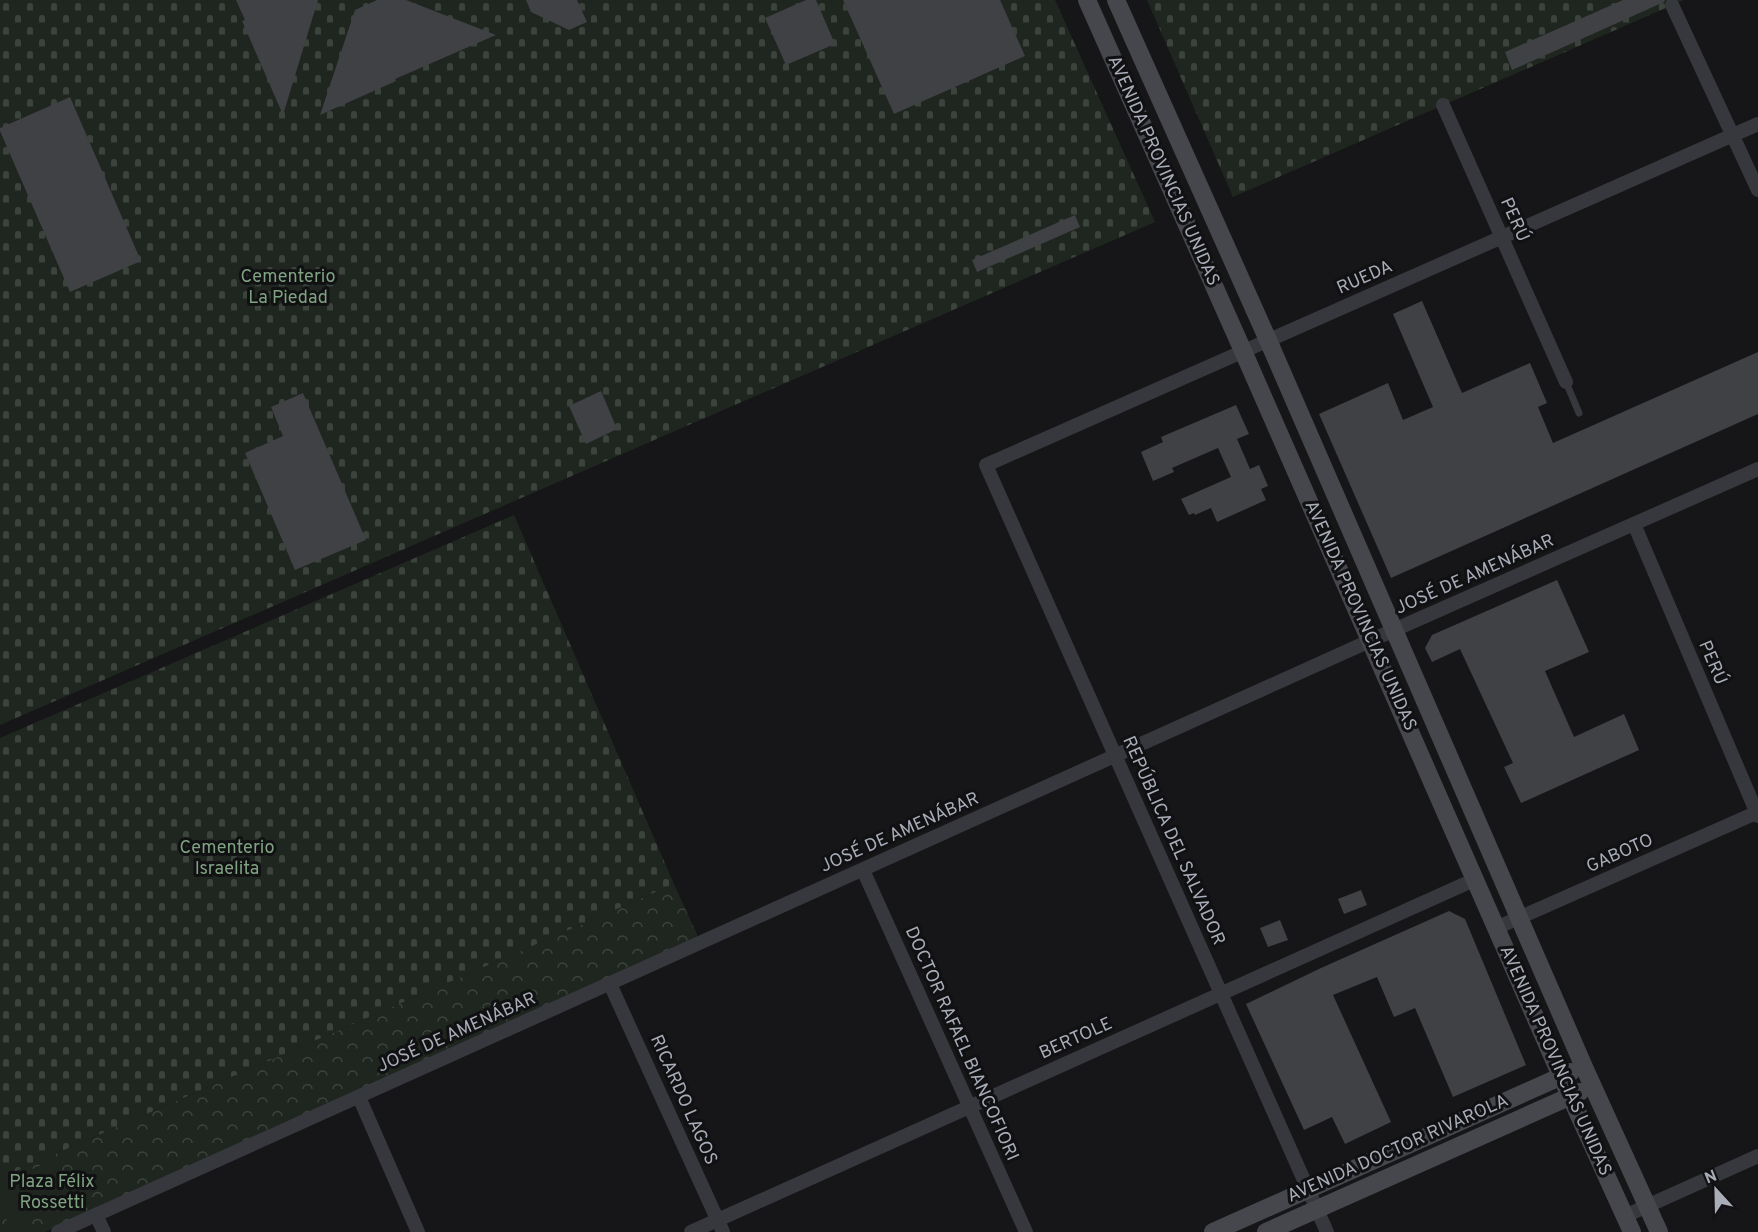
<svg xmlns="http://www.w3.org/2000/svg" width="1758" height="1232" font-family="Overpass,sans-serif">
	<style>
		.forest { fill: url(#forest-crowns) }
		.cemetery { fill: url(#cemetery-stones) }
		.pitch { fill: #1e261f }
		.building { fill: #404145 }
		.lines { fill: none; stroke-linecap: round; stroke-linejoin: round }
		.service { stroke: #37383d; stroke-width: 7 }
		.minor { stroke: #37383d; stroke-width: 14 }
		.secondary { stroke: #45474d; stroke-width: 18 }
		.labels { text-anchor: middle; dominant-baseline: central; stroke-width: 6; stroke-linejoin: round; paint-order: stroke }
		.street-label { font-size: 18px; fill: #a8adb8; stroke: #111113 }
		.park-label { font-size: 18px; fill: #7fa381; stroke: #111113 }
	</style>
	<defs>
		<pattern id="forest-crowns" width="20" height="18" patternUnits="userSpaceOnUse" patternTransform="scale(1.5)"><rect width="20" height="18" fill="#1e261f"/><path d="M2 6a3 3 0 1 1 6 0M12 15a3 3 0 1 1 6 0" fill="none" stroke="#3c433d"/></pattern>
		<pattern id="cemetery-stones" width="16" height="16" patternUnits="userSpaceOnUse" patternTransform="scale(1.5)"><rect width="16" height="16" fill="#1e261f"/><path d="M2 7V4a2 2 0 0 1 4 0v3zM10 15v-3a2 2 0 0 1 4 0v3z" fill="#3c433d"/></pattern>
	</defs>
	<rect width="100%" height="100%" fill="#161618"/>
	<path class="forest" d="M 674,884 L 700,941 L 45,1232 L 0,1232 L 0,1178 Z"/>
	<g class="cemetery">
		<path d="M 0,0 L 1055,0 L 1155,222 L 0,725 Z"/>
		<path d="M 1147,0 L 1684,0 L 1233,197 Z"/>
		<path d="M 514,515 L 674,884 L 0,1178 L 0,738 Z"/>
	</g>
	<path class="pitch" d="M 52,1160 L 70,1199 L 10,1227 L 0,1206 L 0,1184 Z"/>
	<g class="building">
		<path d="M 236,0 L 318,0 L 283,115 L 242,21 L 245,20 Z"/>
		<path d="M 377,0 L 406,0 L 496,35 L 395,79 L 396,81 L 320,115 L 355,10 Z"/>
		<path d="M 526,0 L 577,0 L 587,22 L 569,30 L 531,12 Z"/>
		<path d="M 806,0 L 816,0 L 835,44 L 786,65 L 765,18 Z"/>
		<path d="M 843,0 L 1000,0 L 1025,56 L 894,114 Z"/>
		<path d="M 1623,0 L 1665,0 L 1664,2 L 1512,70 L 1505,52 Z"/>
		<path d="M 70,97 L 141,261 L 70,292 L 0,131 L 0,128 Z"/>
		<path d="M 1075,215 L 1080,227 L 977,272 L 972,260 Z"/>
		<path d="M 1422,301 L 1462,393 L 1530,363 L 1547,403 L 1538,407 L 1553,443 L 1758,352 L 1758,414 L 1391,578 L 1319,414 L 1388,383 L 1403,420 L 1433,407 L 1393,314 Z"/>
		<path d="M 601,391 L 617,429 L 586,444 L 569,406 Z"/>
		<path d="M 303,393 L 366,540 L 295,570 L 245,453 L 283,436 L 271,407 Z"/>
		<path d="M 1236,405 L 1249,434 L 1237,439 L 1250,469 L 1259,465 L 1268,486 L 1261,489 L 1266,500 L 1217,522 L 1211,508 L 1195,515 L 1194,513 L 1189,515 L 1181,499 L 1231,477 L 1218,448 L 1172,468 L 1174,472 L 1153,481 L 1141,452 L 1163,442 L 1161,437 Z"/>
		<path d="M 1557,580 L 1589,652 L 1545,671 L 1574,737 L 1624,714 L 1639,750 L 1521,803 L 1504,767 L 1513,763 L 1460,649 L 1432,662 L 1425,648 L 1432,635 Z"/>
		<path d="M 1361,890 L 1367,905 L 1344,914 L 1338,899 Z"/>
		<path d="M 1449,911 L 1465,919 L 1526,1065 L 1453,1097 L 1415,1008 L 1394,1017 L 1377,977 L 1333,995 L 1391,1122 L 1345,1144 L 1332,1117 L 1304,1130 L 1246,1004 L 1321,968 Z"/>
		<path d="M 1280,920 L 1288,940 L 1268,947 L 1260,928 Z"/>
	</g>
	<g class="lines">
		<path class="service" d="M 1566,382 L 1579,413"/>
		<g class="minor">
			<path d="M 1672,5 L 1758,190"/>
			<path d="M 1443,105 L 1566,382"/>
			<path d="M 1634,524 L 1758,816"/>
			<path d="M 863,870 L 1026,1232"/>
			<path d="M 1496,928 L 1758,812"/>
			<path d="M 610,984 L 723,1232"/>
			<path d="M 359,1097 L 418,1232"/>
			<path d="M 96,1215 L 104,1232"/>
			<path d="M 1625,1216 L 1758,1156"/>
			<path d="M 58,1232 L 1394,630 L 1758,469"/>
			<path d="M 691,1232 L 1476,879"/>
			<path d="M 1327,1232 L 986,465 L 1758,124"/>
		</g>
		<g class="secondary">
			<path d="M 1087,0 L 1243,351 L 1561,1076 L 1632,1232"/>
			<path d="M 1116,0 L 1268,340 L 1584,1067 L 1659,1232"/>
			<path d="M 1213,1232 L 1571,1072"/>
			<path d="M 1266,1232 L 1580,1092"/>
		</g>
	</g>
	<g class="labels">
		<g class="street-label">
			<text transform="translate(1163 171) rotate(66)">AVENIDA PROVINCIAS UNIDAS</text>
			<text transform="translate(1514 220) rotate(66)">PERÚ</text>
			<text transform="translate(1365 278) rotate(-24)">RUEDA</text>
			<text transform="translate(1475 575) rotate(-24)">JOSÉ DE AMENÁBAR</text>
			<text transform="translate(1360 616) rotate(66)">AVENIDA PROVINCIAS UNIDAS</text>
			<text transform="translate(1712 663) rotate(67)">PERÚ</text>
			<text transform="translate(900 833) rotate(-24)">JOSÉ DE AMENÁBAR</text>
			<text transform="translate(1173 841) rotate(66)">REPÚBLICA DEL SALVADOR</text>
			<text transform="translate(1620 854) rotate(-24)">GABOTO</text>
			<text transform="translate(457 1033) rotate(-24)">JOSÉ DE AMENÁBAR</text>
			<text transform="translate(1076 1039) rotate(-24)">BERTOLE</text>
			<text transform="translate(961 1044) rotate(66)">DOCTOR RAFAEL BIANCOFIORI</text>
			<text transform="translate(1555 1061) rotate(66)">AVENIDA PROVINCIAS UNIDAS</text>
			<text transform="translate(683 1100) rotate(66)">RICARDO LAGOS</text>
			<text transform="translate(1398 1149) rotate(-24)">AVENIDA DOCTOR RIVAROLA</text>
		</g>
		<g class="park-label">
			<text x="288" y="277">Cementerio<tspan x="288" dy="21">La Piedad</tspan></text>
			<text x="227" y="848">Cementerio<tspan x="227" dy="21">Israelita</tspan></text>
			<text x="52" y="1182">Plaza Félix<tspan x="52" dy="21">Rossetti</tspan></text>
		</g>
	</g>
	<g transform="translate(1716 1190) rotate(338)" stroke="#111113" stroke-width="4.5" paint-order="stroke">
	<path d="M0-4.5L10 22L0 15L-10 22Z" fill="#a8adb8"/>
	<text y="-9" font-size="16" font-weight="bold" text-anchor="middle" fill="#a8adb8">N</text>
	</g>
</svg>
